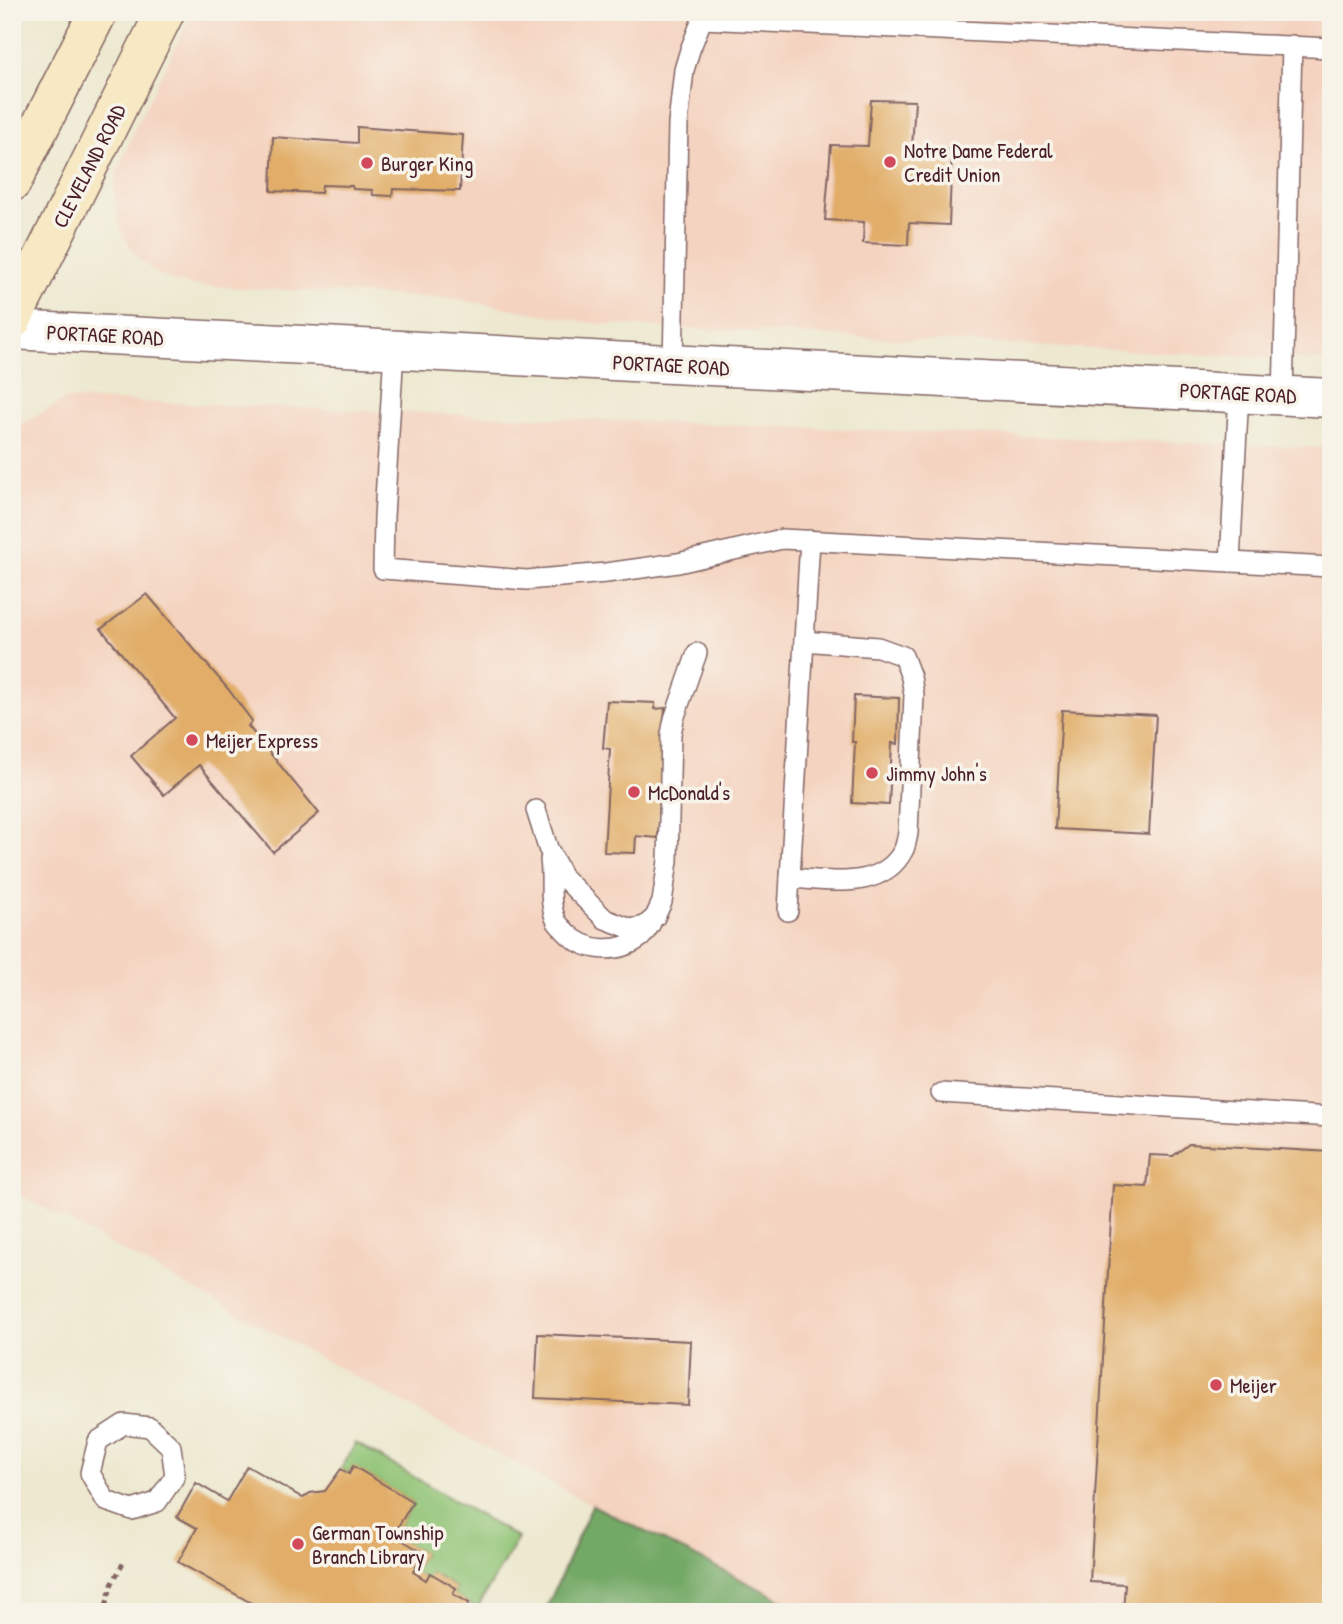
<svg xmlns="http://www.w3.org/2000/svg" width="1343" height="1624" font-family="'Patrick Hand',sans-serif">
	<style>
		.built { fill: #f4d3c0 }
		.green { fill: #8fc374; stroke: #6c7150; stroke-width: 2 }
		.forest { fill: #73a966; stroke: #5e6448; stroke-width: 2 }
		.building { fill: #e1ad67 }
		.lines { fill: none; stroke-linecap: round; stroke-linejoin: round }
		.service-casing { stroke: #836564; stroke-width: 22 }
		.tertiary-casing { stroke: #836564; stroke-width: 41 }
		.secondary-casing { stroke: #836564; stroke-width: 41 }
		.path { stroke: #836564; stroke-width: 4.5; stroke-dasharray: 5 5; stroke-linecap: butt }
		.service { stroke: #fff; stroke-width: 19 }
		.tertiary { stroke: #fff; stroke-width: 38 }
		.secondary { stroke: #f6e9c3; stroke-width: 38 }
		.poi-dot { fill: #d1495b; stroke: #f7f3e8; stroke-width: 2.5 }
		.labels { text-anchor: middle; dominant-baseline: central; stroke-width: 7; stroke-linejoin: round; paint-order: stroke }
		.poi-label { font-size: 21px; fill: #4a1f2b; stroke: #f7f3e8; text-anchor: start }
		.street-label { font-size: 21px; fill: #4a1f2b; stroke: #f7f3e8 }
	</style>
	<rect width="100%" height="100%" fill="#f7f3e8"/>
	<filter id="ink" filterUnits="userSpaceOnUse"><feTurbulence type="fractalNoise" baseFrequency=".0143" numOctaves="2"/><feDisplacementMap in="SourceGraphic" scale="14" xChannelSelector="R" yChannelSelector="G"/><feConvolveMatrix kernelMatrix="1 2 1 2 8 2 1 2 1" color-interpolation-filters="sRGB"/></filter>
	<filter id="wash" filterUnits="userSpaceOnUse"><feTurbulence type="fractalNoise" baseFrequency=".00686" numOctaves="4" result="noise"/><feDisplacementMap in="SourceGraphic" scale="28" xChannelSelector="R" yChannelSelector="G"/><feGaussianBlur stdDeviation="1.57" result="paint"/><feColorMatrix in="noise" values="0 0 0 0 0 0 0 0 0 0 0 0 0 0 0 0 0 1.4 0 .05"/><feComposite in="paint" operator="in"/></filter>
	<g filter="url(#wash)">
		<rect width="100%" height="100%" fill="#ede8cf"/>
		<g class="built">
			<path d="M 193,12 L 1331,12 L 1331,361 L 599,324 L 457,299 L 190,285 L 173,281 L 153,271 L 138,258 L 124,237 L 117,218 L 114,197 L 116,176 L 134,130 Z"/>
			<path d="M 66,399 L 1331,448 L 1331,1612 L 806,1612 L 592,1505 L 12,1191 L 12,430 Z"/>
		</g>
		<path class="green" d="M 356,1443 L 518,1538 L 477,1608 L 453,1594 L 456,1588 L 431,1573 L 426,1580 L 413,1572 L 424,1553 L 393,1535 L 413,1502 L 353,1467 L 349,1474 L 341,1469 Z"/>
		<path class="forest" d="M 592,1505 L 806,1612 L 545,1612 Z"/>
		<g id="blocks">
			<g class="building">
				<path d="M 871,100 L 915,101 L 912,148 L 952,150 L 949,225 L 909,223 L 908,245 L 863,243 L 864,222 L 825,220 L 831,145 L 868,146 Z"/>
				<path d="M 357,127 L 463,135 L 460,191 L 393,189 L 392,196 L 373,195 L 372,190 L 353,189 L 352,186 L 322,185 L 321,193 L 271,191 L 273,137 L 357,143 Z"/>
				<path d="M 147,594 L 229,690 L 252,721 L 248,726 L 319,813 L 273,852 L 199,765 L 164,795 L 131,756 L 175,718 L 101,629 Z"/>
				<path d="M 854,696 L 899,698 L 898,744 L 892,743 L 889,805 L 852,803 L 855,742 L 852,742 Z"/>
				<path d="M 607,701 L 655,703 L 655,709 L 665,708 L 658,838 L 636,836 L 635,853 L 604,852 L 610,749 L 603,748 Z"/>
				<path d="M 1062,710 L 1156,715 L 1149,834 L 1055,829 Z"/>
				<path d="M 1189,1144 L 1331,1152 L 1331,1612 L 1123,1612 L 1125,1584 L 1090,1582 L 1113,1185 L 1147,1187 L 1150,1155 L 1173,1156 Z"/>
				<path d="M 538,1334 L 691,1341 L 688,1405 L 535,1398 Z"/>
				<path d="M 247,1466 L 303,1498 L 310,1493 L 325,1491 L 341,1469 L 349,1474 L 353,1466 L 413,1502 L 393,1535 L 424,1553 L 413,1572 L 426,1580 L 430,1573 L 456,1588 L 453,1594 L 469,1603 L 465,1612 L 260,1612 L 262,1609 L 178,1562 L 197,1528 L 177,1517 L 196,1483 L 227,1501 Z"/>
			</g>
		</g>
	</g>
	<g filter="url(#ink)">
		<use href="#blocks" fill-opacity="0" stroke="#836564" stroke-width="2"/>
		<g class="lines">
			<defs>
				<g id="service">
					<path d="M 702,19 L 1331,48"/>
					<path d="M 394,350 L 384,517 L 383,569 L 527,580 L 606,573 L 678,563 L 782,539 L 1331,567"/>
					<path d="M 673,365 L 678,124 L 684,70 L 690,50 L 705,12"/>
					<path d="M 1283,396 L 1292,45"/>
					<path d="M 1230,562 L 1239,393"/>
					<path d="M 536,810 L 548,848 L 563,877 L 605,919 L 631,929 L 645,926 L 655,917 L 662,902 L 668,861 L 671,734 L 674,719 L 697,653"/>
					<path d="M 550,860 C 553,879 548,902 556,920 C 558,925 563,928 566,932 C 586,953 619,954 641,937 C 645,933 648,928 651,923"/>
					<path d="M 790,878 C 828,880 883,892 904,849 C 906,844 907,838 908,833 L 914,695 L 911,677 L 903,656 L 878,647 L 804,641"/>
					<path d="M 788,911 L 810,540"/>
					<path d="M 941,1093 L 1331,1117"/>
					<path d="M 124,1424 L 150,1427 L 171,1447 L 175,1476 L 157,1502 L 132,1510 L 106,1501 L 90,1473 L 98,1441 Z"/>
				</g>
				<path id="tertiary" d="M 12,330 L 1331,398"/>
				<g id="secondary">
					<path d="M 12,182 L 98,12"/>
					<path d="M 12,320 L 165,12"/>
				</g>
			</defs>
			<use href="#service" class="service-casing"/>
			<use href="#tertiary" class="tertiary-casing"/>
			<use href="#secondary" class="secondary-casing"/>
			<path class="path" d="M 106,1605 L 112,1584 L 123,1563"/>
			<use href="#service" class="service"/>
			<use href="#tertiary" class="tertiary"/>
			<use href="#secondary" class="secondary"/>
		</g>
	</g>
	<g class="poi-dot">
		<circle cx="890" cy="162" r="7"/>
		<circle cx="367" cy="163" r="7"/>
		<circle cx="192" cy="740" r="7"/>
		<circle cx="872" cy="773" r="7"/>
		<circle cx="634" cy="792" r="7"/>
		<circle cx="1216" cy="1385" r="7"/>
		<circle cx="298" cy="1544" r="7"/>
	</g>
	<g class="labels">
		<g class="poi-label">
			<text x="904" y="150">Notre Dame Federal<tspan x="904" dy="24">Credit Union</tspan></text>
			<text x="381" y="163">Burger King</text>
			<text x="206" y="740">Meijer Express</text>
			<text x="886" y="773">Jimmy John's</text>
			<text x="648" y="792">McDonald's</text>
			<text x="1230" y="1385">Meijer</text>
			<text x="312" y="1532">German Township<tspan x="312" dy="24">Branch Library</tspan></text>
		</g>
		<g class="street-label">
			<text transform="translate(89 166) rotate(-63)">CLEVELAND ROAD</text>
			<text transform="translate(105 335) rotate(3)">PORTAGE ROAD</text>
			<text transform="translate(671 365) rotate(3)">PORTAGE ROAD</text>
			<text transform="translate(1238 393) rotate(3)">PORTAGE ROAD</text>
		</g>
	</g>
	<rect width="1343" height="1624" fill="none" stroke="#f7f3e8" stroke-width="42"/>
</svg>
